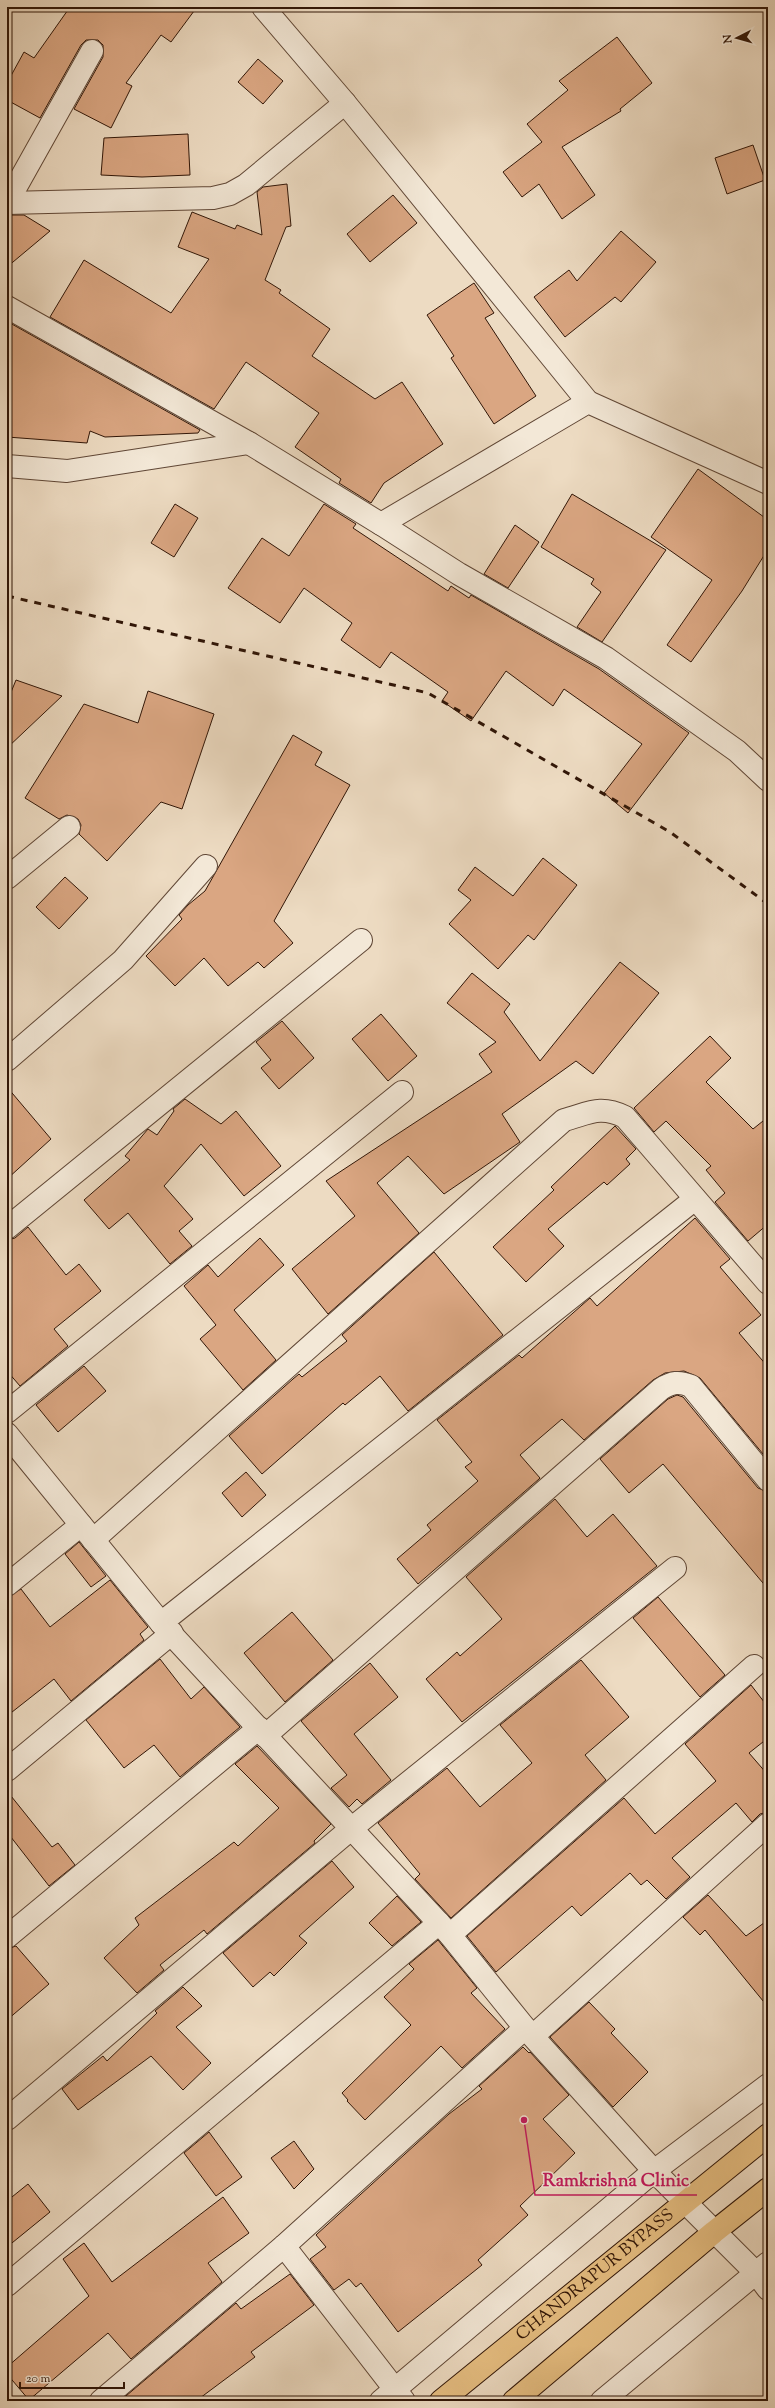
<svg xmlns="http://www.w3.org/2000/svg" width="775" height="2408" font-family="'Sorts Mill Goudy',serif">
	<style>
		.building { fill: #daa682; stroke: #311607 }
		.lines { fill: none; stroke-linecap: round; stroke-linejoin: round }
		.minor-casing { stroke: #604736; stroke-width: 24 }
		.trunk-casing { stroke: #311607; stroke-width: 24 }
		.minor { stroke: #f3e8d7; stroke-width: 22 }
		.trunk { stroke: #e6be81; stroke-width: 22 }
		.rail { stroke: #311607; stroke-width: 3; stroke-dasharray: 7 7; stroke-linecap: butt }
		.labels { text-anchor: middle; dominant-baseline: central; stroke-width: 3; stroke-linejoin: round; paint-order: stroke }
		.street-label { font-size: 17px; fill: #311607; stroke: #f3e8d7 }
		.leader { fill: none; stroke: #c2185b; stroke-width: 1.5 }
		.callout-dot { fill: #c2185b; stroke: #f3e8d7; stroke-width: 1.5 }
		.callout-label { font-size: 18px; text-anchor: middle; font-weight: bold; fill: #c2185b; stroke: #f3e8d7; stroke-width: 3; stroke-linejoin: round; paint-order: stroke }
	</style>
	<rect width="100%" height="100%" fill="#eddbc2"/>
	<filter id="stains"><feTurbulence type="fractalNoise" baseFrequency=".005" numOctaves="4"/><feColorMatrix values="0 0 0 0 .2 0 0 0 0 .09 0 0 0 0 .02 0 0 0 .5 -.17"/></filter>
	<radialGradient id="worn" r=".72"><stop offset=".6" stop-color="#630" stop-opacity="0"/><stop offset="1" stop-color="#630" stop-opacity=".3"/></radialGradient>
	<g class="building">
		<path d="M 70,7 L 197,7 L 171,42 L 161,35 L 126,83 L 132,86 L 111,128 L 74,109 L 103,57 L 103,45 L 98,40 L 86,40 L 81,45 L 40,118 L 7,100 L 7,83 L 24,52 L 34,58 Z"/>
		<path d="M 617,37 L 652,83 L 620,109 L 621,111 L 562,147 L 595,195 L 562,219 L 539,184 L 522,197 L 503,172 L 542,142 L 527,124 L 568,90 L 559,81 Z"/>
		<path d="M 258,59 L 283,81 L 263,104 L 238,82 Z"/>
		<path d="M 188,134 L 190,175 L 142,177 L 101,175 L 104,138 Z"/>
		<path d="M 753,145 L 765,180 L 727,194 L 715,158 Z"/>
		<path d="M 287,184 L 291,226 L 286,227 L 265,280 L 281,290 L 279,293 L 330,329 L 312,356 L 375,399 L 402,382 L 443,444 L 384,483 L 371,503 L 339,483 L 341,479 L 295,447 L 319,413 L 246,362 L 214,409 L 50,317 L 84,260 L 171,313 L 209,259 L 178,247 L 192,212 L 235,229 L 237,225 L 262,235 L 257,192 L 263,187 Z"/>
		<path d="M 393,195 L 417,223 L 370,262 L 347,234 Z"/>
		<path d="M 7,215 L 24,215 L 50,231 L 7,267 Z"/>
		<path d="M 621,231 L 656,262 L 621,302 L 615,297 L 565,337 L 534,297 L 569,270 L 577,281 Z"/>
		<path d="M 474,283 L 494,313 L 485,318 L 536,396 L 494,424 L 451,358 L 454,356 L 427,315 Z"/>
		<path d="M 7,322 L 10,323 L 200,430 L 198,433 L 105,437 L 90,431 L 87,443 L 7,437 Z"/>
		<path d="M 698,469 L 768,520 L 768,549 L 742,591 L 691,662 L 667,645 L 712,580 L 651,537 Z"/>
		<path d="M 572,494 L 666,550 L 602,642 L 577,627 L 601,592 L 591,584 L 594,579 L 541,547 Z"/>
		<path d="M 175,504 L 198,518 L 174,557 L 151,543 Z"/>
		<path d="M 324,504 L 356,524 L 353,528 L 448,591 L 451,586 L 469,598 L 471,595 L 599,669 L 689,733 L 628,813 L 604,793 L 642,744 L 564,689 L 553,706 L 506,671 L 471,721 L 442,701 L 448,692 L 391,652 L 380,668 L 341,640 L 352,623 L 304,588 L 280,623 L 228,588 L 262,538 L 289,556 Z"/>
		<path d="M 515,525 L 539,542 L 508,588 L 484,574 Z"/>
		<path d="M 16,680 L 62,696 L 7,748 L 7,702 Z"/>
		<path d="M 148,691 L 214,714 L 182,809 L 161,802 L 107,861 L 79,834 L 81,825 L 78,819 L 67,815 L 59,819 L 25,798 L 84,704 L 138,723 Z"/>
		<path d="M 293,735 L 322,752 L 315,765 L 350,785 L 274,921 L 293,943 L 264,968 L 258,962 L 228,986 L 204,958 L 175,986 L 146,956 L 182,919 L 179,915 L 188,905 L 205,891 Z"/>
		<path d="M 543,858 L 577,885 L 534,940 L 528,935 L 498,969 L 449,924 L 471,900 L 458,890 L 475,867 L 513,896 Z"/>
		<path d="M 65,877 L 88,898 L 59,929 L 36,907 Z"/>
		<path d="M 620,962 L 659,993 L 593,1074 L 576,1061 L 502,1114 L 520,1142 L 444,1194 L 408,1156 L 377,1183 L 419,1233 L 328,1314 L 292,1269 L 355,1216 L 326,1181 L 492,1072 L 479,1054 L 496,1042 L 447,1003 L 472,973 L 510,1004 L 504,1012 L 540,1061 Z"/>
		<path d="M 381,1014 L 417,1056 L 388,1081 L 352,1039 Z"/>
		<path d="M 282,1021 L 314,1058 L 279,1089 L 261,1068 L 271,1060 L 256,1042 Z"/>
		<path d="M 710,1036 L 731,1058 L 706,1082 L 753,1129 L 768,1117 L 768,1224 L 748,1241 L 715,1202 L 725,1193 L 706,1170 L 711,1166 L 666,1121 L 654,1132 L 634,1108 Z"/>
		<path d="M 7,1087 L 51,1139 L 7,1179 Z"/>
		<path d="M 185,1099 L 221,1124 L 236,1111 L 281,1166 L 244,1196 L 201,1144 L 164,1186 L 193,1219 L 179,1231 L 192,1246 L 170,1264 L 128,1213 L 109,1229 L 84,1200 L 130,1160 L 125,1156 L 148,1129 L 157,1135 L 174,1111 L 173,1109 Z"/>
		<path d="M 615,1126 L 636,1149 L 626,1159 L 630,1164 L 607,1185 L 604,1182 L 548,1229 L 564,1246 L 526,1282 L 493,1247 L 554,1190 L 551,1187 Z"/>
		<path d="M 695,1218 L 730,1259 L 720,1267 L 761,1315 L 739,1333 L 768,1367 L 768,1460 L 700,1378 L 684,1371 L 665,1373 L 653,1380 L 584,1440 L 562,1419 L 520,1455 L 540,1478 L 539,1479 L 418,1584 L 397,1559 L 431,1530 L 427,1525 L 478,1481 L 465,1467 L 472,1462 L 437,1420 L 519,1355 L 522,1358 L 590,1298 L 597,1306 Z"/>
		<path d="M 28,1227 L 66,1275 L 79,1264 L 101,1291 L 54,1329 L 68,1346 L 20,1386 L 7,1371 L 7,1240 L 15,1238 Z"/>
		<path d="M 260,1238 L 284,1265 L 234,1310 L 276,1360 L 243,1390 L 200,1339 L 216,1325 L 184,1286 L 208,1265 L 218,1277 Z"/>
		<path d="M 434,1252 L 503,1335 L 408,1411 L 380,1376 L 345,1405 L 343,1403 L 262,1474 L 229,1436 L 293,1379 L 299,1374 L 302,1377 L 347,1341 L 342,1335 Z"/>
		<path d="M 84,1366 L 106,1391 L 58,1432 L 36,1405 Z"/>
		<path d="M 677,1395 L 683,1397 L 758,1488 L 768,1492 L 768,1589 L 663,1464 L 629,1493 L 600,1459 L 668,1399 Z"/>
		<path d="M 246,1472 L 266,1495 L 242,1517 L 222,1493 Z"/>
		<path d="M 555,1499 L 587,1537 L 613,1514 L 657,1566 L 462,1722 L 426,1679 L 457,1652 L 460,1656 L 502,1619 L 466,1577 Z"/>
		<path d="M 79,1542 L 106,1576 L 91,1587 L 65,1554 Z"/>
		<path d="M 110,1580 L 148,1627 L 140,1634 L 144,1640 L 71,1701 L 54,1679 L 7,1716 L 7,1597 L 21,1589 L 50,1627 Z"/>
		<path d="M 658,1597 L 725,1675 L 700,1697 L 633,1618 Z"/>
		<path d="M 292,1612 L 333,1660 L 285,1702 L 244,1653 Z"/>
		<path d="M 160,1659 L 191,1699 L 204,1687 L 240,1727 L 180,1777 L 154,1745 L 124,1768 L 86,1720 Z"/>
		<path d="M 581,1660 L 629,1717 L 585,1755 L 606,1780 L 451,1918 L 415,1879 L 420,1874 L 378,1823 L 447,1768 L 480,1807 L 532,1763 L 500,1725 Z"/>
		<path d="M 370,1663 L 398,1697 L 354,1734 L 391,1780 L 362,1804 L 357,1799 L 349,1807 L 331,1788 L 347,1775 L 301,1721 Z"/>
		<path d="M 751,1685 L 768,1707 L 768,1738 L 749,1753 L 768,1775 L 768,1812 L 760,1814 L 752,1822 L 736,1803 L 672,1858 L 690,1877 L 666,1899 L 647,1880 L 641,1885 L 630,1873 L 581,1916 L 572,1906 L 496,1972 L 467,1936 L 624,1798 L 655,1834 L 716,1781 L 685,1744 Z"/>
		<path d="M 257,1746 L 331,1824 L 314,1841 L 315,1843 L 207,1934 L 204,1930 L 160,1965 L 164,1970 L 137,1993 L 104,1958 L 139,1925 L 135,1918 L 234,1842 L 238,1846 L 279,1808 L 235,1764 Z"/>
		<path d="M 7,1791 L 52,1847 L 58,1843 L 75,1865 L 49,1886 L 7,1832 Z"/>
		<path d="M 332,1861 L 354,1887 L 299,1936 L 307,1943 L 274,1976 L 270,1972 L 253,1987 L 223,1953 Z"/>
		<path d="M 708,1895 L 746,1936 L 768,1920 L 768,2007 L 705,1930 L 700,1935 L 683,1917 Z"/>
		<path d="M 397,1896 L 421,1922 L 392,1946 L 369,1923 Z"/>
		<path d="M 438,1940 L 477,1988 L 471,1993 L 505,2029 L 462,2068 L 441,2046 L 365,2120 L 347,2101 L 348,2100 L 342,2093 L 411,2025 L 384,1997 L 414,1969 L 409,1964 Z"/>
		<path d="M 16,1946 L 49,1984 L 7,2020 L 7,1949 Z"/>
		<path d="M 183,1987 L 202,2006 L 176,2027 L 211,2063 L 183,2090 L 151,2056 L 78,2110 L 62,2089 L 103,2056 L 107,2061 L 157,2013 L 155,2011 Z"/>
		<path d="M 589,2002 L 615,2029 L 611,2033 L 648,2072 L 613,2107 L 550,2037 Z"/>
		<path d="M 523,2047 L 529,2053 L 530,2052 L 569,2095 L 543,2119 L 575,2153 L 520,2206 L 528,2215 L 478,2260 L 482,2265 L 398,2332 L 361,2283 L 356,2287 L 349,2279 L 334,2290 L 310,2259 L 326,2247 L 316,2235 L 449,2114 L 482,2089 L 479,2086 Z"/>
		<path d="M 209,2132 L 242,2177 L 216,2196 L 184,2153 Z"/>
		<path d="M 294,2141 L 314,2169 L 294,2189 L 271,2158 Z"/>
		<path d="M 28,2184 L 50,2212 L 7,2247 L 7,2201 Z"/>
		<path d="M 223,2197 L 249,2233 L 208,2263 L 222,2282 L 131,2359 L 108,2333 L 29,2400 L 7,2374 L 7,2367 L 89,2296 L 63,2259 L 84,2243 L 112,2282 Z"/>
		<path d="M 290,2274 L 314,2305 L 251,2352 L 255,2357 L 196,2401 L 120,2401 L 236,2303 L 241,2309 Z"/>
	</g>
	<g class="lines">
		<defs>
			<g id="minor">
				<path d="M 263,7 L 345,103 L 588,402"/>
				<path d="M 7,203 L 213,198 L 230,194 L 246,185 L 345,103"/>
				<path d="M 7,203 L 92,51"/>
				<path d="M 7,307 L 249,443 L 381,524 L 588,402 L 768,483"/>
				<path d="M 7,466 L 67,471 L 249,443"/>
				<path d="M 381,524 L 459,574 L 606,658 L 737,751 L 768,780"/>
				<path d="M 7,878 L 69,827"/>
				<path d="M 7,1060 L 123,960 L 206,866"/>
				<path d="M 7,1228 L 361,940"/>
				<path d="M 7,1412 L 402,1092"/>
				<path d="M 7,1434 L 161,1623 L 450,1935 L 525,2028 L 654,2171 L 756,2273 L 768,2289"/>
				<path d="M 93,1540 L 564,1120 C 590,1113 600,1105 625,1117 L 768,1283"/>
				<path d="M 7,1585 L 81,1525"/>
				<path d="M 161,1623 L 695,1199"/>
				<path d="M 265,1736 L 661,1389 C 672,1382 679,1381 691,1386 L 768,1480"/>
				<path d="M 7,1770 L 172,1633"/>
				<path d="M 450,1935 L 754,1666"/>
				<path d="M 7,1937 L 259,1728"/>
				<path d="M 533,2036 L 768,1824"/>
				<path d="M 7,2119 L 352,1828 L 675,1568"/>
				<path d="M 284,2246 L 404,2401"/>
				<path d="M 7,2285 L 439,1923"/>
				<path d="M 101,2401 L 284,2246 L 525,2028"/>
				<path d="M 381,2401 L 654,2171 L 768,2085"/>
				<path d="M 602,2401 L 768,2263"/>
			</g>
			<g id="trunk">
				<path id="s1" d="M 441,2401 L 768,2135"/>
				<path d="M 514,2401 L 714,2232 L 768,2189"/>
			</g>
		</defs>
		<use href="#minor" class="minor-casing"/>
		<use href="#trunk" class="trunk-casing"/>
		<use href="#minor" class="minor"/>
		<use href="#trunk" class="trunk"/>
		<path class="rail" d="M 7,596 L 428,693 L 670,832 L 768,904"/>
	</g>
	<g class="labels">
		<g class="street-label">
			<text stroke="none"><textPath href="#s1" startOffset="199">CHANDRAPUR BYPASS</textPath></text>
		</g>
	</g>
	<path class="leader" d="M524 2120L535 2195H697"/>
	<circle class="callout-dot" cx="524" cy="2120" r="4"/>
	<g class="callout-label">
		<text x="616" y="2186">Ramkrishna Clinic</text>
	</g>
	<rect width="775" height="2408" fill="none" stroke="#eddbc2" stroke-width="24"/>
	<rect x="8" y="8" width="759" height="2392" fill="none" stroke="#311607" stroke-width="2"/>
	<rect x="12" y="12" width="751" height="2384" fill="none" stroke="#311607"/>
	<g transform="translate(737 38) rotate(264)" stroke="#f3e8d7" stroke-width="3" paint-order="stroke">
	<path d="M0-3L7 15L0 10L-7 15Z" fill="#311607"/>
	<text y="-6" font-size="11" font-weight="bold" text-anchor="middle" fill="#311607">N</text>
	</g>
	<path d="M20 2382v6h104v-6" fill="none" stroke="#311607" stroke-width="2"/>
	<text x="26" y="2382" font-size="12" fill="#311607" stroke="#f3e8d7" stroke-width="3" paint-order="stroke">20 m</text>
	<rect width="100%" height="100%" filter="url(#stains)"/>
	<rect width="100%" height="100%" fill="url(#worn)"/>
</svg>
